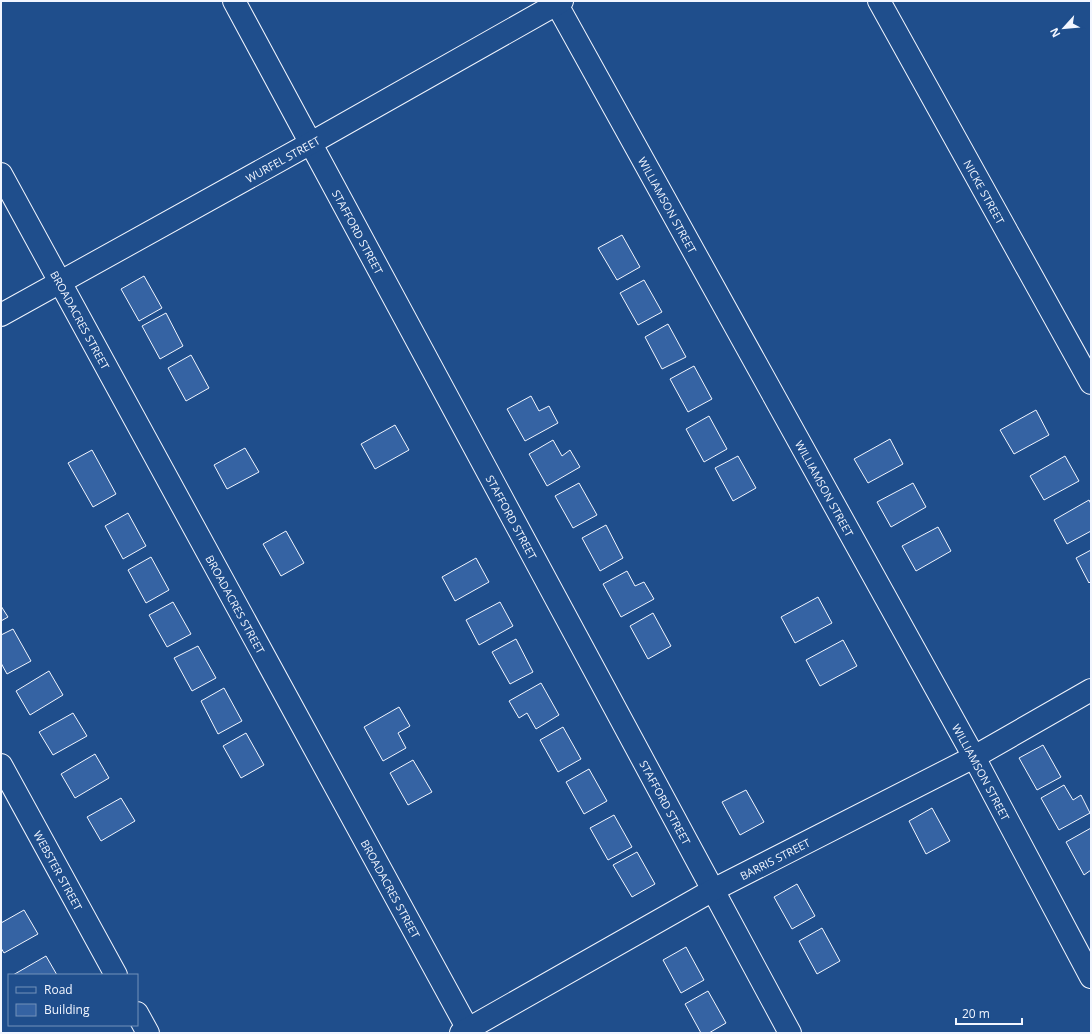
<svg xmlns="http://www.w3.org/2000/svg" width="1092" height="1034" font-family="'Open Sans',sans-serif">
	<style>
		.building { fill: #3563a3; stroke: #f2f6ff }
		.lines { fill: none; stroke-linecap: round; stroke-linejoin: round }
		.minor-casing { stroke: #f2f6ff; stroke-width: 24 }
		.minor { stroke: #1f4e8c; stroke-width: 22 }
		.labels { text-anchor: middle; dominant-baseline: central; stroke-width: 3; stroke-linejoin: round; paint-order: stroke }
		.street-label { font-size: 11px; fill: #f2f6ff; stroke: #1f4e8c }
	</style>
	<rect width="100%" height="100%" fill="#1f4e8c"/>
	<g class="building">
		<path d="M 622,235 L 640,267 L 617,280 L 598,248 Z"/>
		<path d="M 144,276 L 162,308 L 139,321 L 121,289 Z"/>
		<path d="M 644,280 L 662,312 L 638,325 L 620,293 Z"/>
		<path d="M 166,313 L 183,346 L 160,359 L 142,326 Z"/>
		<path d="M 668,324 L 686,357 L 662,369 L 645,337 Z"/>
		<path d="M 191,355 L 209,388 L 186,401 L 168,368 Z"/>
		<path d="M 694,366 L 712,399 L 688,412 L 670,379 Z"/>
		<path d="M 531,396 L 539,411 L 549,406 L 558,423 L 525,441 L 507,409 Z"/>
		<path d="M 1036,410 L 1049,435 L 1014,454 L 1000,430 Z"/>
		<path d="M 709,416 L 727,449 L 704,462 L 686,429 Z"/>
		<path d="M 395,425 L 409,450 L 375,469 L 361,444 Z"/>
		<path d="M 890,439 L 903,464 L 868,483 L 854,459 Z"/>
		<path d="M 553,440 L 562,456 L 570,450 L 580,467 L 547,486 L 529,454 Z"/>
		<path d="M 245,448 L 259,472 L 227,489 L 214,465 Z"/>
		<path d="M 92,450 L 116,494 L 93,507 L 68,463 Z"/>
		<path d="M 738,456 L 756,488 L 733,501 L 715,468 Z"/>
		<path d="M 1065,456 L 1079,481 L 1044,500 L 1030,476 Z"/>
		<path d="M 579,483 L 597,515 L 573,528 L 555,496 Z"/>
		<path d="M 913,483 L 926,507 L 891,527 L 877,502 Z"/>
		<path d="M 1089,500 L 1091,504 L 1091,531 L 1067,544 L 1054,520 Z"/>
		<path d="M 128,513 L 146,546 L 123,559 L 105,526 Z"/>
		<path d="M 606,525 L 623,558 L 600,571 L 582,538 Z"/>
		<path d="M 938,527 L 951,551 L 916,571 L 902,546 Z"/>
		<path d="M 286,531 L 304,563 L 281,576 L 263,544 Z"/>
		<path d="M 1091,550 L 1091,581 L 1089,583 L 1076,558 Z"/>
		<path d="M 151,557 L 169,590 L 146,603 L 128,570 Z"/>
		<path d="M 476,558 L 489,582 L 455,601 L 442,577 Z"/>
		<path d="M 627,571 L 635,586 L 644,582 L 654,599 L 621,617 L 603,584 Z"/>
		<path d="M 818,597 L 832,623 L 795,643 L 781,617 Z"/>
		<path d="M 173,602 L 191,634 L 167,647 L 149,615 Z"/>
		<path d="M 500,602 L 513,626 L 479,645 L 466,620 Z"/>
		<path d="M 1,606 L 8,617 L 1,621 Z"/>
		<path d="M 653,613 L 671,646 L 648,659 L 630,626 Z"/>
		<path d="M 13,629 L 31,661 L 7,674 L 1,663 L 1,635 Z"/>
		<path d="M 516,639 L 533,672 L 510,684 L 492,652 Z"/>
		<path d="M 843,640 L 857,666 L 820,686 L 806,660 Z"/>
		<path d="M 198,646 L 216,678 L 192,691 L 174,658 Z"/>
		<path d="M 49,671 L 63,695 L 30,715 L 16,691 Z"/>
		<path d="M 541,683 L 559,715 L 536,729 L 527,713 L 519,718 L 509,701 Z"/>
		<path d="M 224,688 L 242,721 L 218,734 L 201,701 Z"/>
		<path d="M 399,707 L 410,726 L 398,733 L 406,748 L 383,761 L 364,727 Z"/>
		<path d="M 73,713 L 87,736 L 53,755 L 39,732 Z"/>
		<path d="M 563,727 L 581,759 L 558,772 L 540,740 Z"/>
		<path d="M 246,733 L 264,765 L 241,778 L 223,746 Z"/>
		<path d="M 1043,745 L 1061,777 L 1037,790 L 1019,758 Z"/>
		<path d="M 95,754 L 109,778 L 75,798 L 61,774 Z"/>
		<path d="M 413,760 L 432,792 L 408,805 L 390,773 Z"/>
		<path d="M 589,769 L 607,801 L 584,814 L 566,782 Z"/>
		<path d="M 1064,785 L 1073,800 L 1081,795 L 1090,813 L 1059,830 L 1041,798 Z"/>
		<path d="M 746,790 L 764,822 L 740,835 L 722,802 Z"/>
		<path d="M 121,798 L 135,821 L 101,841 L 87,817 Z"/>
		<path d="M 932,808 L 950,841 L 926,854 L 909,821 Z"/>
		<path d="M 614,815 L 632,847 L 608,860 L 590,828 Z"/>
		<path d="M 1091,828 L 1091,870 L 1084,875 L 1066,842 Z"/>
		<path d="M 637,852 L 655,884 L 632,897 L 613,865 Z"/>
		<path d="M 797,884 L 815,916 L 792,929 L 774,897 Z"/>
		<path d="M 24,910 L 38,934 L 4,953 L 1,948 L 1,923 Z"/>
		<path d="M 822,928 L 840,961 L 817,974 L 799,941 Z"/>
		<path d="M 686,947 L 704,980 L 681,993 L 663,960 Z"/>
		<path d="M 46,956 L 57,975 L 13,975 Z"/>
		<path d="M 708,991 L 726,1023 L 709,1033 L 701,1033 L 685,1004 Z"/>
	</g>
	<g class="lines">
		<defs>
			<g id="minor">
				<path id="s1" d="M 234,1 L 713,890 L 790,1033"/>
				<path id="s2" d="M 555,1 L 974,757 L 1091,977"/>
				<path id="s3" d="M 879,1 L 1091,383"/>
				<path id="s4" d="M 1,174 L 470,1033"/>
				<path id="s5" d="M 1,315 L 311,143 L 562,1"/>
				<path id="s6" d="M 1,765 L 116,975"/>
				<path d="M 137,1013 L 148,1033"/>
				<path id="s7" d="M 461,1033 L 713,890 L 974,757 L 1091,690"/>
			</g>
		</defs>
		<use href="#minor" class="minor-casing"/>
		<use href="#minor" class="minor"/>
	</g>
	<g class="labels">
		<g class="street-label">
			<text stroke="none"><textPath href="#s5" startOffset="322">WURFEL STREET</textPath></text>
			<text stroke="none"><textPath href="#s3" startOffset="218">NICKE STREET</textPath></text>
			<text stroke="none"><textPath href="#s2" startOffset="233">WILLIAMSON STREET</textPath></text>
			<text stroke="none"><textPath href="#s1" startOffset="262">STAFFORD STREET</textPath></text>
			<text stroke="none"><textPath href="#s4" startOffset="166">BROADACRES STREET</textPath></text>
			<text stroke="none"><textPath href="#s2" startOffset="557">WILLIAMSON STREET</textPath></text>
			<text stroke="none"><textPath href="#s1" startOffset="586">STAFFORD STREET</textPath></text>
			<text stroke="none"><textPath href="#s4" startOffset="490">BROADACRES STREET</textPath></text>
			<text stroke="none"><textPath href="#s2" startOffset="881">WILLIAMSON STREET</textPath></text>
			<text stroke="none"><textPath href="#s1" startOffset="910">STAFFORD STREET</textPath></text>
			<text stroke="none"><textPath href="#s7" startOffset="359">BARRIS STREET</textPath></text>
			<text stroke="none"><textPath href="#s6" startOffset="120">WEBSTER STREET</textPath></text>
			<text stroke="none"><textPath href="#s4" startOffset="814">BROADACRES STREET</textPath></text>
		</g>
	</g>
	<rect width="1092" height="1034" fill="none" stroke="#f2f6ff" stroke-width="4"/>
	<rect x="8" y="974" width="130" height="52" fill="#1f4e8c" stroke="#7391ba"/>
	<rect x="16" y="987" width="20" height="6" fill="#1f4e8c" stroke="#7391ba"/>
	<text x="44" y="994" font-size="12" fill="#f2f6ff">Road</text>
	<rect x="16" y="1004" width="20" height="12" fill="#3563a3" stroke="#7391ba"/>
	<text x="44" y="1014" font-size="12" fill="#f2f6ff">Building</text>
	<g transform="translate(1064 28) rotate(243)" stroke="#1f4e8c" stroke-width="3" paint-order="stroke">
	<path d="M0-3L7 15L0 10L-7 15Z" fill="#f2f6ff"/>
	<text y="-6" font-size="11" font-weight="bold" text-anchor="middle" fill="#f2f6ff">N</text>
	</g>
	<path d="M956 1018v6h66v-6" fill="none" stroke="#f2f6ff" stroke-width="2"/>
	<text x="962" y="1018" font-size="12" fill="#f2f6ff" stroke="#1f4e8c" stroke-width="3" paint-order="stroke">20 m</text>
</svg>
